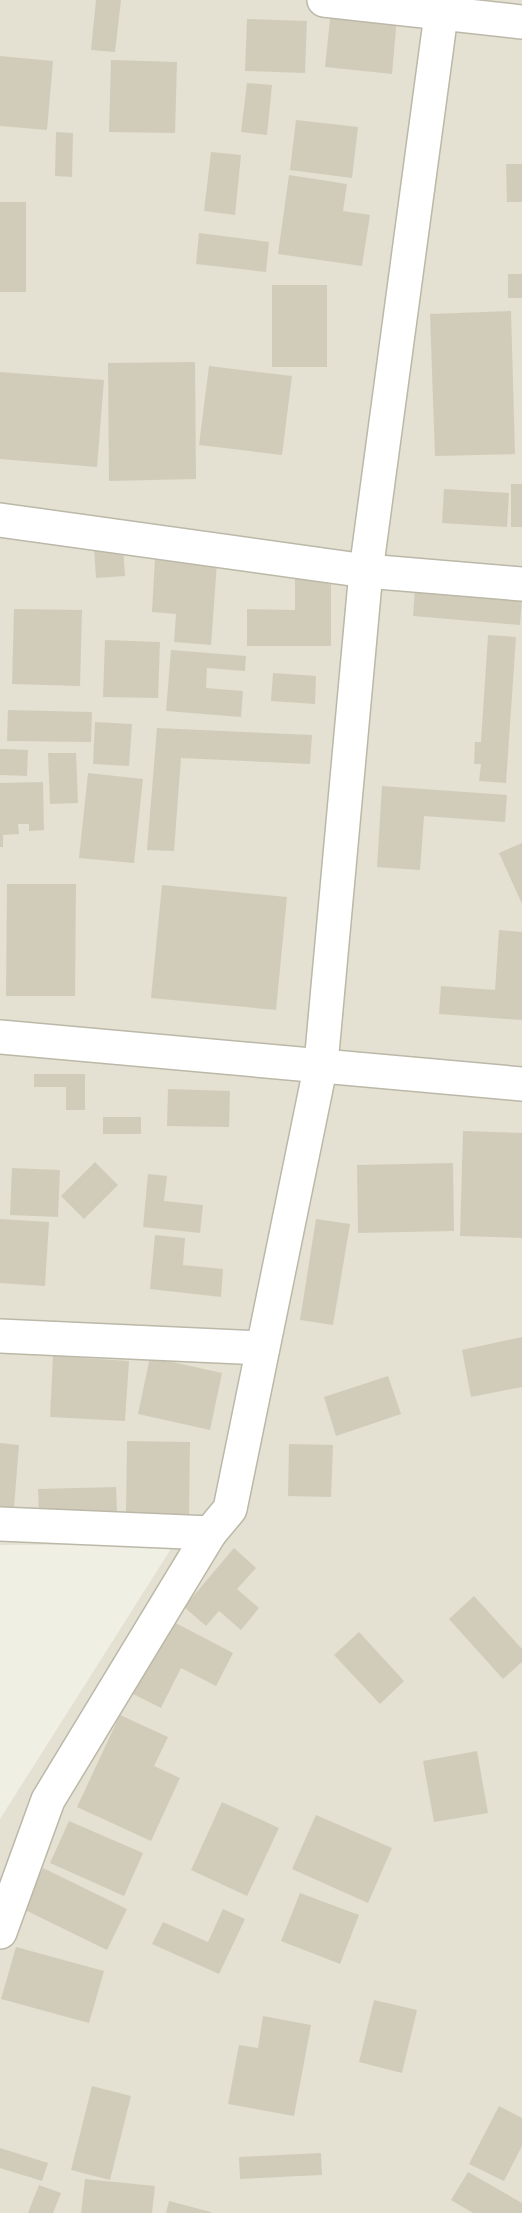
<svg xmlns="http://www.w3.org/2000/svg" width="522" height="2213" font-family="'Exo 2',sans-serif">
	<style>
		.residential { fill: #e4e1d2 }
		.building { fill: #d1ccba }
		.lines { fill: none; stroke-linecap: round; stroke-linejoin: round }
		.street-casing { stroke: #bbb8a8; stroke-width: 36 }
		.street { stroke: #fff; stroke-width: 33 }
	</style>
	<rect width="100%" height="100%" fill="#f0efe4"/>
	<path class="residential" d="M 0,0 L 522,0 L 522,2213 L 0,2213 L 0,1819 L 174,1544 L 0,1545 Z"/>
	<g class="building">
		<path d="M 96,0 L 121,0 L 115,52 L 91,50 Z"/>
		<path d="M 331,10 L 397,17 L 392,74 L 325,67 Z"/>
		<path d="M 247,19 L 307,21 L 305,73 L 245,71 Z"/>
		<path d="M 0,56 L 53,61 L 47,130 L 0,126 Z"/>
		<path d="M 111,60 L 177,62 L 175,133 L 109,132 Z"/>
		<path d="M 247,83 L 272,85 L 267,135 L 241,132 Z"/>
		<path d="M 296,120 L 358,127 L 352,178 L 290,170 Z"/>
		<path d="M 56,132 L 73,133 L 72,177 L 55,176 Z"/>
		<path d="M 211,152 L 241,155 L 235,215 L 204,211 Z"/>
		<path d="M 506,164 L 522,164 L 522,202 L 507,202 Z"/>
		<path d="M 289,175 L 347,184 L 343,211 L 370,215 L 362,266 L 278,254 Z"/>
		<rect x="0" y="202" width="26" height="90"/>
		<path d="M 199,233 L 269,242 L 266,272 L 196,264 Z"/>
		<rect x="508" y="274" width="14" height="24"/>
		<rect x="272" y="285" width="55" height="82"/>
		<path d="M 511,311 L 515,454 L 435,456 L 430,314 Z"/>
		<path d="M 195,362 L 196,479 L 109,481 L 108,363 Z"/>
		<path d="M 209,366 L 292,376 L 282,455 L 199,445 Z"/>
		<path d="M 0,372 L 104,380 L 97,467 L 0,459 Z"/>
		<rect x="511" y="484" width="11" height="43"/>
		<path d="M 444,489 L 509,493 L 507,527 L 442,523 Z"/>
		<path d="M 123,546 L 125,576 L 96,578 L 94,548 Z"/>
		<path d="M 155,558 L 217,562 L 211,645 L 174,642 L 176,614 L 152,612 Z"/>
		<path d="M 295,574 L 331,574 L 331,646 L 247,646 L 247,609 L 295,610 Z"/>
		<path d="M 415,587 L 522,597 L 520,625 L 413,616 Z"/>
		<path d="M 14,609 L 82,610 L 80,686 L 12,684 Z"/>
		<path d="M 488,635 L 516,637 L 506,783 L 479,781 L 481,764 L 474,764 L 475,742 L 481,742 Z"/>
		<path d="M 105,640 L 160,642 L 158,698 L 103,697 Z"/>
		<path d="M 171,650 L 246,656 L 245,671 L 207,668 L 206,688 L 243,691 L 241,717 L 166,711 Z"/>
		<path d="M 273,673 L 316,676 L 315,704 L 271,701 Z"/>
		<path d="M 8,710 L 92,712 L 91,742 L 7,741 Z"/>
		<path d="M 95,722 L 132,724 L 129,766 L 93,764 Z"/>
		<path d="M 157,728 L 312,735 L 310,764 L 181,758 L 174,851 L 147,850 Z"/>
		<path d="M 0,749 L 28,750 L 27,776 L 0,775 Z"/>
		<path d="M 48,753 L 76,753 L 78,803 L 50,804 Z"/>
		<path d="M 88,773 L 143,779 L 134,863 L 79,858 Z"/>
		<path d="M 43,782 L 44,830 L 29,831 L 29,824 L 18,824 L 19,834 L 3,835 L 3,847 L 0,847 L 0,783 Z"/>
		<path d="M 382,786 L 507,795 L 505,822 L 424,816 L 420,870 L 377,867 Z"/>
		<path d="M 522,843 L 522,904 L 499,853 Z"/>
		<path d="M 7,884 L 76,884 L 75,996 L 6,996 Z"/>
		<path d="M 162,885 L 287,897 L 276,1010 L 151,998 Z"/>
		<path d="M 499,930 L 522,932 L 522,1020 L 439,1014 L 441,986 L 495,990 Z"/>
		<path d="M 34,1074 L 85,1074 L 85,1110 L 66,1110 L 66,1087 L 34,1087 Z"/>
		<path d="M 168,1089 L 230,1091 L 229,1127 L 167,1126 Z"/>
		<rect x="103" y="1117" width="38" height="17"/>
		<path d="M 463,1131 L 522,1133 L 522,1238 L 460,1236 Z"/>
		<path d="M 95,1162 L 118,1185 L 84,1219 L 61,1196 Z"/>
		<path d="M 453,1163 L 454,1231 L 358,1233 L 357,1165 Z"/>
		<path d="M 12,1168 L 60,1170 L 58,1217 L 10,1215 Z"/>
		<path d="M 148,1174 L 167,1176 L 164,1201 L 203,1205 L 200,1233 L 143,1227 Z"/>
		<path d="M 0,1219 L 49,1222 L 45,1286 L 0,1283 Z"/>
		<path d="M 316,1219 L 350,1224 L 333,1325 L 300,1320 Z"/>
		<path d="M 155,1235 L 185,1238 L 183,1265 L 223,1269 L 221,1297 L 150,1289 Z"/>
		<path d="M 522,1337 L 522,1387 L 471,1397 L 462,1350 Z"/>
		<path d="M 53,1356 L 129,1361 L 125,1421 L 50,1417 Z"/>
		<path d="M 150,1357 L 222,1373 L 210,1430 L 138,1414 Z"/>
		<path d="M 388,1376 L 401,1414 L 336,1436 L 324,1397 Z"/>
		<path d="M 127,1441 L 190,1442 L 189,1515 L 126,1514 Z"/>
		<path d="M 0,1443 L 19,1445 L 14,1508 L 0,1507 Z"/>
		<path d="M 289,1444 L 333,1445 L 331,1497 L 288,1496 Z"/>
		<path d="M 116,1487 L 117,1511 L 39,1514 L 38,1489 Z"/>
		<path d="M 234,1548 L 256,1568 L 237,1589 L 259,1608 L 241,1630 L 219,1611 L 206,1626 L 184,1607 Z"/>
		<path d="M 474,1596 L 522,1649 L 522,1662 L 503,1679 L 449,1619 Z"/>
		<path d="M 170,1620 L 233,1653 L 216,1686 L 181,1668 L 161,1708 L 131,1693 Z"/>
		<path d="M 359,1632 L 404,1681 L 380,1704 L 334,1655 Z"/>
		<path d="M 120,1715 L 168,1737 L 154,1766 L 180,1778 L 151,1841 L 77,1807 Z"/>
		<path d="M 477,1751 L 488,1813 L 434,1822 L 423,1761 Z"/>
		<path d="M 222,1802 L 279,1828 L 247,1896 L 191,1870 Z"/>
		<path d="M 316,1815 L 392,1848 L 368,1903 L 292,1869 Z"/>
		<path d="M 69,1821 L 143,1853 L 124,1896 L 50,1863 Z"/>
		<path d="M 43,1868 L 127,1909 L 107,1950 L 23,1909 Z"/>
		<path d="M 300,1893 L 359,1915 L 340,1964 L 281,1941 Z"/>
		<path d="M 223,1909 L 245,1919 L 219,1974 L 152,1944 L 163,1922 L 208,1942 Z"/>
		<path d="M 16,1947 L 104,1971 L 89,2023 L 1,1999 Z"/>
		<path d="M 374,2000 L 417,2010 L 402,2073 L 359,2062 Z"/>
		<path d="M 263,2016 L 311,2025 L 294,2116 L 228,2104 L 239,2045 L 258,2048 Z"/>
		<path d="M 92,2086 L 131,2096 L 110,2180 L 71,2170 Z"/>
		<path d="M 499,2106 L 522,2118 L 522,2146 L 504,2181 L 469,2164 Z"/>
		<path d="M 0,2148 L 48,2163 L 42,2181 L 0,2168 Z"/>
		<path d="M 321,2153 L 322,2175 L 240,2179 L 239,2157 Z"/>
		<path d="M 468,2172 L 522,2203 L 522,2213 L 473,2213 L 451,2200 Z"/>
		<path d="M 85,2179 L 155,2186 L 152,2213 L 81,2213 Z"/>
		<path d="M 39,2185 L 61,2193 L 53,2213 L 28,2213 Z"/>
		<path d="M 169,2201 L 211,2212 L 211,2213 L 166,2213 Z"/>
	</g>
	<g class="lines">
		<defs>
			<g id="street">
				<path d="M 324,0 L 522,22"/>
				<path d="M 0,520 L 366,571 L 522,584"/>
				<path d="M 0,1037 L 522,1084"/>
				<path d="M 0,1336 L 262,1348"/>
				<path d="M 0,1524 L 210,1533"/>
				<path d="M 0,1932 L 48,1800 L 210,1533 L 230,1509 L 321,1064 L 366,571 L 443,0"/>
			</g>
		</defs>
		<use href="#street" class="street-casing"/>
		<use href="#street" class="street"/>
	</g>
</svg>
